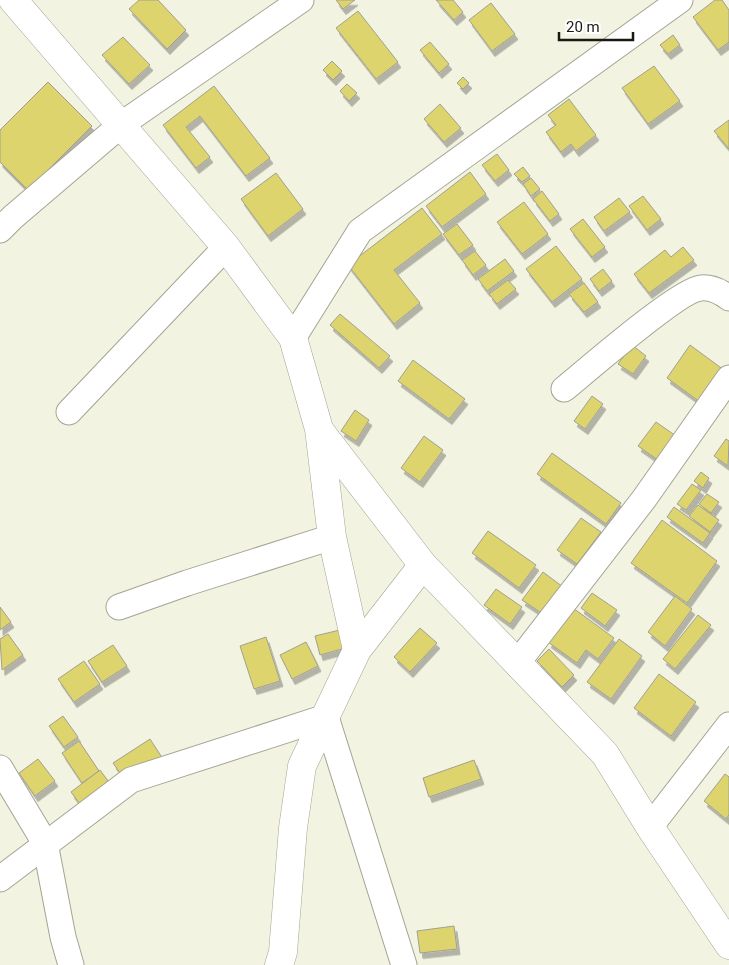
<svg xmlns="http://www.w3.org/2000/svg" width="729" height="965" font-family="Roboto,sans-serif">
	<style>
		.building { fill: #ddd46d; stroke: #a1a090; filter: url(#shadow) }
		.lines { fill: none; stroke-linecap: round; stroke-linejoin: round }
		.street-casing { stroke: #a5a494; stroke-width: 27 }
		.secondary-casing { stroke: #a5a494; stroke-width: 29 }
		.street { stroke: #fff; stroke-width: 25 }
		.secondary { stroke: #fff; stroke-width: 28 }
	</style>
	<defs>
		<filter id="shadow"><feDropShadow dx="3" dy="5.5" stdDeviation="0" flood-color="#0004"/></filter>
	</defs>
	<rect width="100%" height="100%" fill="#f3f3e2"/>
	<g class="building">
		<path d="M 139,0 L 158,0 L 186,30 L 167,49 L 129,9 Z"/>
		<path d="M 336,0 L 355,0 L 343,9 Z"/>
		<path d="M 436,0 L 453,0 L 463,12 L 454,20 Z"/>
		<path d="M 715,0 L 722,0 L 729,10 L 729,42 L 718,50 L 693,17 Z"/>
		<path d="M 491,3 L 515,34 L 492,51 L 469,20 Z"/>
		<path d="M 358,11 L 398,62 L 376,79 L 336,28 Z"/>
		<path d="M 673,35 L 680,45 L 668,54 L 660,45 Z"/>
		<path d="M 123,37 L 150,65 L 129,84 L 102,55 Z"/>
		<path d="M 430,42 L 449,64 L 439,73 L 420,50 Z"/>
		<path d="M 332,61 L 342,71 L 333,80 L 323,70 Z"/>
		<path d="M 654,66 L 680,101 L 648,124 L 622,88 Z"/>
		<path d="M 463,77 L 469,83 L 463,89 L 457,83 Z"/>
		<path d="M 48,82 L 92,126 L 28,190 L 0,162 L 0,130 Z"/>
		<path d="M 347,84 L 357,93 L 349,101 L 340,91 Z"/>
		<path d="M 214,86 L 270,158 L 246,176 L 200,116 L 186,127 L 210,157 L 196,168 L 163,125 Z"/>
		<path d="M 569,99 L 596,135 L 576,151 L 571,144 L 561,152 L 546,132 L 556,125 L 548,115 Z"/>
		<path d="M 440,104 L 461,128 L 444,142 L 424,119 Z"/>
		<path d="M 729,120 L 729,149 L 714,131 Z"/>
		<path d="M 497,154 L 509,170 L 495,181 L 482,165 Z"/>
		<path d="M 523,167 L 530,176 L 522,182 L 514,174 Z"/>
		<path d="M 470,172 L 486,194 L 442,227 L 426,206 Z"/>
		<path d="M 276,173 L 303,209 L 268,236 L 241,199 Z"/>
		<path d="M 531,178 L 540,189 L 531,196 L 523,184 Z"/>
		<path d="M 542,191 L 559,214 L 550,221 L 533,199 Z"/>
		<path d="M 643,196 L 661,219 L 647,230 L 629,206 Z"/>
		<path d="M 619,198 L 630,212 L 604,231 L 594,217 Z"/>
		<path d="M 524,202 L 548,234 L 522,254 L 497,222 Z"/>
		<path d="M 422,208 L 442,234 L 394,270 L 420,303 L 394,324 L 348,265 Z"/>
		<path d="M 583,219 L 605,247 L 592,257 L 570,229 Z"/>
		<path d="M 457,224 L 473,245 L 459,255 L 443,234 Z"/>
		<path d="M 556,246 L 582,279 L 552,302 L 526,269 Z"/>
		<path d="M 683,247 L 694,260 L 649,293 L 634,274 L 665,250 L 671,257 Z"/>
		<path d="M 475,251 L 486,265 L 473,275 L 462,260 Z"/>
		<path d="M 505,259 L 514,271 L 487,291 L 478,279 Z"/>
		<path d="M 603,269 L 612,281 L 599,291 L 590,279 Z"/>
		<path d="M 508,280 L 516,289 L 497,304 L 489,294 Z"/>
		<path d="M 584,283 L 598,302 L 584,312 L 569,294 Z"/>
		<path d="M 340,314 L 390,356 L 379,368 L 330,325 Z"/>
		<path d="M 632,345 L 646,356 L 633,374 L 618,364 Z"/>
		<path d="M 690,345 L 724,370 L 700,402 L 667,378 Z"/>
		<path d="M 413,360 L 465,399 L 449,419 L 398,381 Z"/>
		<path d="M 592,396 L 603,404 L 585,429 L 574,421 Z"/>
		<path d="M 355,410 L 369,420 L 356,441 L 341,431 Z"/>
		<path d="M 656,422 L 676,436 L 658,460 L 638,446 Z"/>
		<path d="M 424,436 L 443,450 L 420,482 L 401,468 Z"/>
		<path d="M 726,439 L 729,441 L 728,466 L 714,456 Z"/>
		<path d="M 552,453 L 621,503 L 606,524 L 537,474 Z"/>
		<path d="M 701,472 L 709,478 L 703,488 L 694,481 Z"/>
		<path d="M 692,484 L 701,490 L 686,510 L 677,504 Z"/>
		<path d="M 707,494 L 719,502 L 711,513 L 699,504 Z"/>
		<path d="M 698,505 L 719,520 L 710,532 L 689,516 Z"/>
		<path d="M 674,507 L 710,533 L 703,543 L 667,517 Z"/>
		<path d="M 581,518 L 601,532 L 577,564 L 557,550 Z"/>
		<path d="M 662,520 L 717,561 L 687,603 L 631,563 Z"/>
		<path d="M 488,531 L 536,565 L 519,588 L 472,553 Z"/>
		<path d="M 543,572 L 563,587 L 543,614 L 522,600 Z"/>
		<path d="M 496,589 L 522,607 L 510,624 L 484,605 Z"/>
		<path d="M 592,593 L 617,610 L 605,626 L 581,608 Z"/>
		<path d="M 675,596 L 692,609 L 665,646 L 648,632 Z"/>
		<path d="M 0,607 L 11,622 L 0,630 Z"/>
		<path d="M 573,608 L 614,638 L 598,659 L 586,650 L 577,663 L 548,642 Z"/>
		<path d="M 698,615 L 711,625 L 675,669 L 663,659 Z"/>
		<path d="M 348,628 L 353,646 L 320,655 L 315,636 Z"/>
		<path d="M 420,628 L 437,643 L 410,672 L 394,657 Z"/>
		<path d="M 8,634 L 23,655 L 2,670 L 0,639 Z"/>
		<path d="M 266,637 L 280,681 L 254,689 L 240,646 Z"/>
		<path d="M 619,639 L 642,656 L 611,699 L 587,682 Z"/>
		<path d="M 306,642 L 318,666 L 292,679 L 280,655 Z"/>
		<path d="M 113,645 L 127,666 L 102,682 L 88,661 Z"/>
		<path d="M 549,649 L 574,675 L 562,687 L 537,661 Z"/>
		<path d="M 84,661 L 100,684 L 74,702 L 58,679 Z"/>
		<path d="M 659,674 L 696,702 L 671,736 L 634,708 Z"/>
		<path d="M 63,716 L 78,737 L 64,747 L 49,726 Z"/>
		<path d="M 150,739 L 163,759 L 127,783 L 113,763 Z"/>
		<path d="M 79,741 L 99,771 L 82,783 L 62,753 Z"/>
		<path d="M 38,759 L 55,781 L 35,796 L 19,773 Z"/>
		<path d="M 474,760 L 481,779 L 429,797 L 423,778 Z"/>
		<path d="M 100,770 L 114,789 L 85,811 L 71,792 Z"/>
		<path d="M 725,774 L 729,777 L 729,815 L 726,819 L 704,801 Z"/>
		<path d="M 454,926 L 457,949 L 420,953 L 417,931 Z"/>
	</g>
	<g class="lines">
		<defs>
			<g id="street">
				<path d="M 0,230 L 13,217 L 122,124 L 301,0"/>
				<path d="M 293,338 L 360,231 L 680,0"/>
				<path d="M 564,389 C 585,372 680,289 701,288 C 711,287 721,292 729,298"/>
				<path d="M 69,412 L 226,247"/>
				<path d="M 119,607 L 187,583 L 332,537"/>
				<path d="M 518,662 L 644,499 L 729,378"/>
				<path d="M 0,768 L 45,843 L 63,937 L 71,965"/>
				<path d="M 650,827 L 729,725"/>
				<path d="M 0,879 L 131,780 L 326,717 L 404,965"/>
			</g>
			<g id="secondary">
				<path d="M 13,0 L 226,247 L 293,338 L 319,429 L 332,537 L 357,650"/>
				<path d="M 320,431 L 423,565 L 605,754 L 650,827 L 729,945"/>
				<path d="M 279,965 L 283,952 L 293,828 L 302,766 L 357,650 L 423,565"/>
			</g>
		</defs>
		<use href="#street" class="street-casing"/>
		<use href="#secondary" class="secondary-casing"/>
		<use href="#street" class="street"/>
		<use href="#secondary" class="secondary"/>
	</g>
	<path d="M559 32v8h74v-8" fill="none" stroke="#191913" stroke-width="2.5"/>
	<text x="566" y="32" font-size="15" fill="#191913" stroke="#ffffff" stroke-width="4" paint-order="stroke">20 m</text>
</svg>
